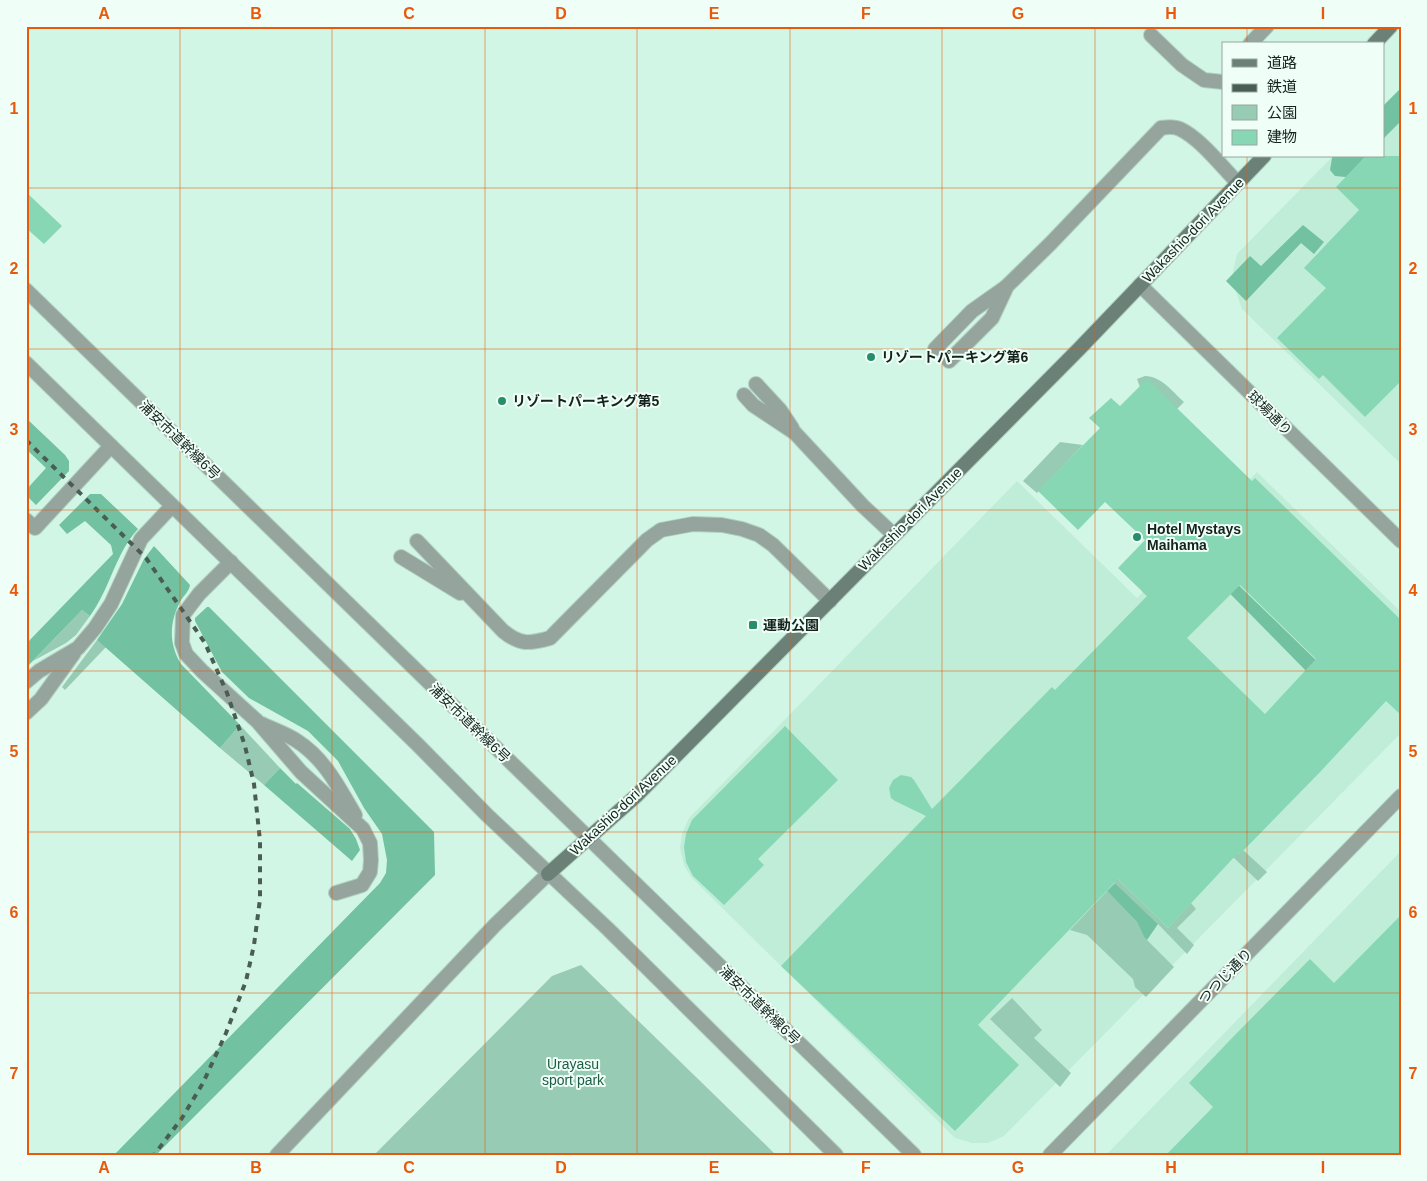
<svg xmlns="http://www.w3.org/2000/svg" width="1427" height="1181" font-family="Arial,'Noto Sans JP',sans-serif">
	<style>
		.built { fill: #c0edd8 }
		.green { fill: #98cbb4 }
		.forest { fill: #72c1a0 }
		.building { fill: #87d7b5; fill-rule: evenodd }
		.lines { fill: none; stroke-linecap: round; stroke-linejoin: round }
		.service-casing { stroke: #b0d0c1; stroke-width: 16 }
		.tertiary-casing { stroke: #b0d0c1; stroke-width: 16 }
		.secondary-casing { stroke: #b0d0c1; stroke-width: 16 }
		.service { stroke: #95a49d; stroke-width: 14 }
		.tertiary { stroke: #95a49d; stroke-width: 14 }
		.secondary { stroke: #6b8177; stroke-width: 14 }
		.rail { stroke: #495d54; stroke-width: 4; stroke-dasharray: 6 6; stroke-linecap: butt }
		.grid { fill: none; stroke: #e8590c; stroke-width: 1; stroke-opacity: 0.55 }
		.poi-dot { fill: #268e6a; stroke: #effef7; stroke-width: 2 }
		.labels { text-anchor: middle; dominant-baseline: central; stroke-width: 4; stroke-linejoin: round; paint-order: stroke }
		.street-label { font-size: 14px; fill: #15231d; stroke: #effef7 }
		.poi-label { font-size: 14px; font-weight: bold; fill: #15231d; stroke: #effef7; text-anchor: start }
		.park-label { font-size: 14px; fill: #1e5c45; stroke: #effef7 }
		.neatline { fill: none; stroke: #e8590c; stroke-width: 2 }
		.grid-label { font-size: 16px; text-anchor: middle; font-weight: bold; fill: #e8590c }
	</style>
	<rect width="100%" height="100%" fill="#d2f6e5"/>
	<g class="built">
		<path d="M 1401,88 L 1401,464 L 1242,309 L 1234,286 L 1233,271 L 1237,254 L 1333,156 L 1383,156 L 1383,106 Z"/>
		<path d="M 1257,472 L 1401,612 L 1401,733 L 1004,1136 L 988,1143 L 972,1143 L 955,1138 L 691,877 L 684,865 L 680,848 L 682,834 L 689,818 L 1017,481 L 1137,598 Z"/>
		<path d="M 1401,851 L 1401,1155 L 1106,1155 Z"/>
	</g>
	<g class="green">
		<path d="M 1145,376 C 1161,376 1173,392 1184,402 L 1177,409 L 1140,387 L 1137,379 Z"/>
		<path d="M 1060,442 L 1083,445 L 1037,493 L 1023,481 Z"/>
		<path d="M 82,610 L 90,616 L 76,635 L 66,643 L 33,661 Z"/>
		<path d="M 97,640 L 106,647 L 65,690 L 62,687 Z"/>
		<path d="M 1099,717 L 1239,854 L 1243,850 L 1267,872 L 1258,881 L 1094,724 Z"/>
		<path d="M 240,725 L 280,768 L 264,785 L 220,748 Z"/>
		<path d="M 988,752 L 1168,928 L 1191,903 L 1196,909 L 1177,928 L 1194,945 L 1187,954 L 1158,924 L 983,757 Z"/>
		<path d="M 1107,891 L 1137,922 L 1144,937 L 1174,967 L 1146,997 L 1135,987 L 1133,979 L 1087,935 L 1070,930 Z"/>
		<path d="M 581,965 L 776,1155 L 374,1155 L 552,976 Z"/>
		<path d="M 1012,998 L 1042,1030 L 1034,1038 L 1071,1073 L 1060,1087 L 990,1019 Z"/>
	</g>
	<g class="forest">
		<path d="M 1401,88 L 1401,121 L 1383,139 L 1383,106 Z"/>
		<path d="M 1333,156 L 1366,156 L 1346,177 L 1335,176 L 1330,170 L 1332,158 Z"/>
		<path d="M 1303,225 L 1324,242 L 1314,254 L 1301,243 L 1246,301 L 1226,281 L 1250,256 L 1261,266 Z"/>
		<path d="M 26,418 L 65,455 L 69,461 L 69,471 L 36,505 L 26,495 L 26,490 L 46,468 L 26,449 Z"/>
		<path d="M 90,494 L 101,494 L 138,529 C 115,554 110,589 90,616 L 82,610 L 26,668 L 26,644 L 113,554 L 111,545 L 85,521 L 67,534 L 59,525 Z"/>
		<path d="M 1192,540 L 1322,666 L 1311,676 L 1189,552 L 1146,595 L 1142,591 Z"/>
		<path d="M 154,546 L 190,585 C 189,592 183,596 180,602 C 169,623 169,644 181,664 L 240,725 L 220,748 L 97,640 L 122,604 L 144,559 Z"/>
		<path d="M 207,607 L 209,607 L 434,832 L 435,875 L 156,1155 L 114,1155 L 380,883 L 386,873 L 387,860 L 382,834 L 364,808 L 338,761 L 308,731 L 249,698 L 222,672 L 195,621 L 195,618 Z"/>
		<path d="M 280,768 L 296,784 L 297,783 L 350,829 L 356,839 L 360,850 L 352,861 L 264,785 Z"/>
		<path d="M 1115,883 L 1158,924 L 1147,940 L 1144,937 L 1137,922 L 1107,891 Z"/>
	</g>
	<g class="building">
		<path d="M 1366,156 L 1401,156 L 1401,381 L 1365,417 L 1323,375 L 1319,379 L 1277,338 L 1326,288 L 1304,268 L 1359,210 L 1336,187 Z"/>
		<path d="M 26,192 L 62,226 L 44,244 L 26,228 Z"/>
		<path d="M 1147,379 L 1252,481 L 1255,478 L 1401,620 L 1401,715 L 1386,701 L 1322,770 L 1240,854 L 1238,853 L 1168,928 L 1118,879 L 978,1025 L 1019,1065 L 955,1131 L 781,966 L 926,816 L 895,801 L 891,798 L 889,788 L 893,780 L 901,775 L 911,777 L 914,780 L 932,809 L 1052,687 L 1055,690 L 1147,596 L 1118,568 L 1145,540 L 1105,502 L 1078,530 L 1038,491 L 1100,428 L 1089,418 L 1111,398 L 1120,406 ZM 1240,585 L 1316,659 L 1265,714 L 1187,638 Z"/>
		<path d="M 785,726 L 838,780 L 758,859 L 764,865 L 724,905 L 693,876 L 686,862 L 684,847 L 686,834 L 692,820 Z"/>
		<path d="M 1401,915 L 1401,1155 L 1166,1155 L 1213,1107 L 1189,1083 L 1232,1038 L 1310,959 L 1334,983 Z"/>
	</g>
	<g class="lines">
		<defs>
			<g id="service">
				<path d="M 1151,35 L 1182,65 L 1204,80 L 1223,82"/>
				<path d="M 1250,44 L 1267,26"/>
				<path d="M 935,349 L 972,311 L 1006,287"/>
				<path d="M 949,361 L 992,318 L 1007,286 L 1050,244 L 1161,128 C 1167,127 1174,126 1180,129 C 1201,139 1222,167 1238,183"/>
				<path d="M 756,384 L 780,410 L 792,428"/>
				<path d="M 744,395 L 753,405 L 795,433 L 863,506 L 894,535"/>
				<path d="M 26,520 L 35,528 L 111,446"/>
				<path d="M 417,541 L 503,631 C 520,645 529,644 550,638 L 647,540 L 661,530 L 693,524 L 722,525 L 742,529 L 759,535 L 773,545 L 830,601"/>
				<path d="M 401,557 L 460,593"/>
				<path d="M 231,562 L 199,594 L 183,615 L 182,643 L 186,654 L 202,671 L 257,721 L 301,772 L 363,829 L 370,843 L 371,860 L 370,872 L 362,885 L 336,893"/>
				<path d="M 26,682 L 39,671 L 78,648 L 95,628 L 111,604 L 141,539 L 172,506"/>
				<path d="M 26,713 L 41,699 L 74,653"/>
				<path d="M 262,724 C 274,730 287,734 297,741 C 325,759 339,788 355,815"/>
			</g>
			<g id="tertiary">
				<path d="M 1140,285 L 1401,541"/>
				<path d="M 26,290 L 914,1155"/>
				<path d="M 26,363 L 418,745 L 487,815 L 608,929 L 836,1155"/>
				<path d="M 277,1155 L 495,925 L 548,874"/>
				<path d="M 1050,1155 L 1401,796"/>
			</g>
			<g id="secondary">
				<path d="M 1374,44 L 1391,26"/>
				<path d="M 548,874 L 636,796 L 1079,349 L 1264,156"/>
			</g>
		</defs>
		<use href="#service" class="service-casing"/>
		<use href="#tertiary" class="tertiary-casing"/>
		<use href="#secondary" class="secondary-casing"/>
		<use href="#service" class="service"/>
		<use href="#tertiary" class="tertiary"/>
		<use href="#secondary" class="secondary"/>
		<path class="rail" d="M 26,440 L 146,558 L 205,643 L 227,693 L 245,746 L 254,784 L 260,841 L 260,899 L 254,945 L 246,981 L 226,1033 L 203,1083 L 182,1118 L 154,1155"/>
	</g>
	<path class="grid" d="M 180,26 L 180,1155M 332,26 L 332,1155M 485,26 L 485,1155M 637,26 L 637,1155M 790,26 L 790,1155M 942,26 L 942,1155M 1095,26 L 1095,1155M 1247,26 L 1247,44M 1247,156 L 1247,1155M 26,188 L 1401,188M 26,349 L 1401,349M 26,510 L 1401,510M 26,671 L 1401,671M 26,832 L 1401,832M 26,993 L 1401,993"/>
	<g class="poi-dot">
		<circle cx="871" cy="357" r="5"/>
		<circle cx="502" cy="401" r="5"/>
		<circle cx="1137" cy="537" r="5"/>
		<rect x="748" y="620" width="10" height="10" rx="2.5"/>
	</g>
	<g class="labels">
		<g class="street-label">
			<text transform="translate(1193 230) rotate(-46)">Wakashio-dori Avenue</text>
			<text transform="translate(1270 413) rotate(45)">球場通り</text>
			<text transform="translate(180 440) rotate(44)">浦安市道幹線6号</text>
			<text transform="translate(910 519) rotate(-45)">Wakashio-dori Avenue</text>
			<text transform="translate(470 723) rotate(44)">浦安市道幹線6号</text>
			<text transform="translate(623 805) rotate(-43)">Wakashio-dori Avenue</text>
			<text transform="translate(1225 976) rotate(-46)">つつじ通り</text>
			<text transform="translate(760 1005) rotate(44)">浦安市道幹線6号</text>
		</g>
		<g class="poi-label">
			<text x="881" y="357">リゾートパーキング第6</text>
			<text x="512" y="401">リゾートパーキング第5</text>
			<text x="1147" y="529">Hotel Mystays<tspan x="1147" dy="16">Maihama</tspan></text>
			<text x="763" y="625">運動公園</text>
		</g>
		<g class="park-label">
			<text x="573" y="1064">Urayasu<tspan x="573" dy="16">sport park</tspan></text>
		</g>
	</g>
	<rect width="1427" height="1181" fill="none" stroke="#effef7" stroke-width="55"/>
	<rect x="1222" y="42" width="162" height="115" fill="#effef7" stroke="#98a6a0"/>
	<rect x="1232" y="59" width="25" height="8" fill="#6b8177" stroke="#98a6a0"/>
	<text x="1267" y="68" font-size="15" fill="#15231d">道路</text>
	<rect x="1232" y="84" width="25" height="8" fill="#495d54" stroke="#98a6a0"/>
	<text x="1267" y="92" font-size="15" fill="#15231d">鉄道</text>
	<rect x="1232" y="105" width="25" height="15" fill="#98cbb4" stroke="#98a6a0"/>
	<text x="1267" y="118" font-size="15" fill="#15231d">公園</text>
	<rect x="1232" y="130" width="25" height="15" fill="#87d7b5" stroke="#98a6a0"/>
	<text x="1267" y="142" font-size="15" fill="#15231d">建物</text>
	<rect x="28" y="28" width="1372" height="1126" class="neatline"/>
	<g class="grid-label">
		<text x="104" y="19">A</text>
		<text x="256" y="19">B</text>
		<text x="409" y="19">C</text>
		<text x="561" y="19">D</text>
		<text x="714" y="19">E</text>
		<text x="866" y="19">F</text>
		<text x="1018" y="19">G</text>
		<text x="1171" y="19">H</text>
		<text x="1323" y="19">I</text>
		<text x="14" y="114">1</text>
		<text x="1413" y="114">1</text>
		<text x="14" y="274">2</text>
		<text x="1413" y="274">2</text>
		<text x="14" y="435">3</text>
		<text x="1413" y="435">3</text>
		<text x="14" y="596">4</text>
		<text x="1413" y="596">4</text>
		<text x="14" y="757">5</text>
		<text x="1413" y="757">5</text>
		<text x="14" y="918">6</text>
		<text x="1413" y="918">6</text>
		<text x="14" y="1079">7</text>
		<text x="1413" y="1079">7</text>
		<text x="104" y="1173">A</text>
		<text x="256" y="1173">B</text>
		<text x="409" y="1173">C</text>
		<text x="561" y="1173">D</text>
		<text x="714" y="1173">E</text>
		<text x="866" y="1173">F</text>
		<text x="1018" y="1173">G</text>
		<text x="1171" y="1173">H</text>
		<text x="1323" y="1173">I</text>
	</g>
</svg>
